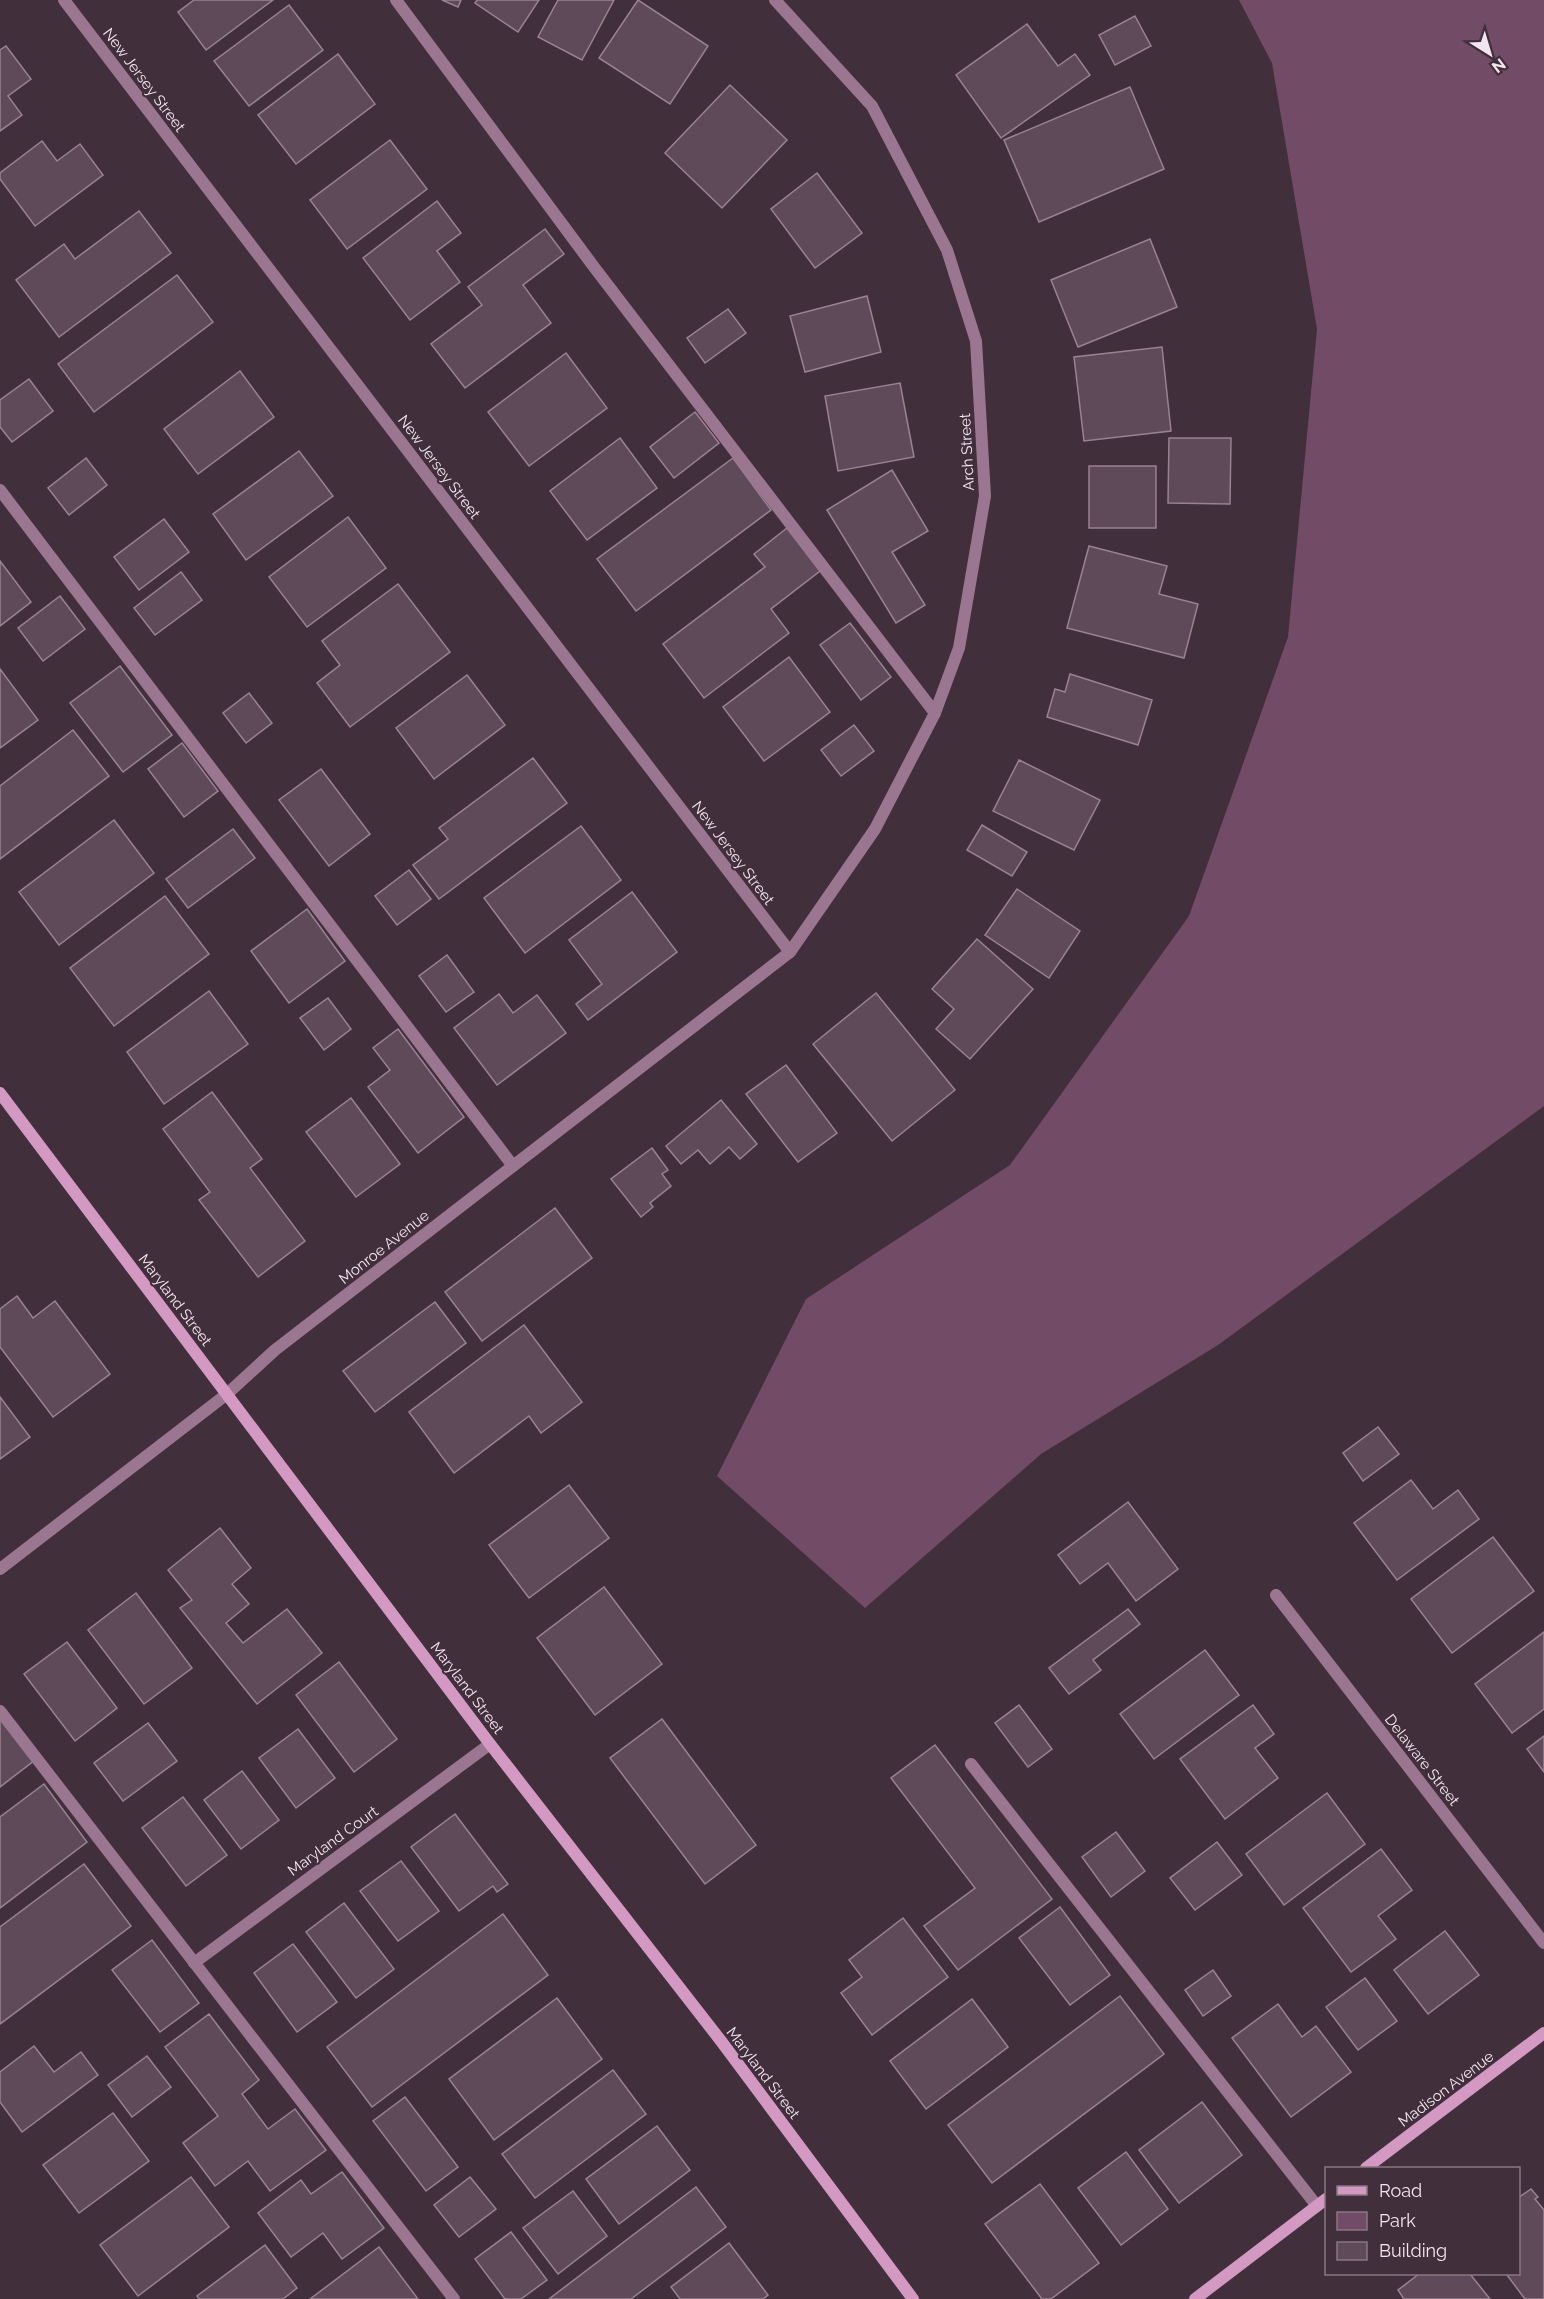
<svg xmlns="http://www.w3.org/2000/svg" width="1544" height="2299" font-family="Raleway,sans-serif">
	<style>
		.green { fill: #724b67 }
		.building { fill: #5f4a59; stroke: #998392; stroke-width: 1.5 }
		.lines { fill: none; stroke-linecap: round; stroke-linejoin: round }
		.lane { stroke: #9b7690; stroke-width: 12 }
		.street { stroke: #9b7690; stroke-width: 12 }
		.secondary { stroke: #d499c2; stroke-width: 12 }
		.labels { text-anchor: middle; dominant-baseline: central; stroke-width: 4.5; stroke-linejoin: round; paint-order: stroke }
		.street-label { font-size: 15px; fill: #f2e5ee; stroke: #422f3c }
	</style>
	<rect width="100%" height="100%" fill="#422f3c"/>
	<path class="green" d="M 1239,0 L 1544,0 L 1544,1106 L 1218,1345 L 1041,1454 L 865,1608 L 717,1476 L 806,1299 L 1010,1165 L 1189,916 L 1288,637 L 1317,329 L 1272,63 Z"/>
	<g class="building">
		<path d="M 194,0 L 273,0 L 206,50 L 178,12 Z"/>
		<path d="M 442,0 L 461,0 L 458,7 Z"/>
		<path d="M 477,0 L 539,0 L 518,32 L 475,3 Z"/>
		<path d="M 558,0 L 614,0 L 582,60 L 538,37 Z"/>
		<path d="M 638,0 L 708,46 L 670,104 L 599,58 Z"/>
		<path d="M 289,5 L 323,50 L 249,106 L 214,61 Z"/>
		<path d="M 1135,16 L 1151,46 L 1115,65 L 1099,35 Z"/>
		<path d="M 1027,24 L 1058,66 L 1075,54 L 1090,75 L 1001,138 L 956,75 Z"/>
		<path d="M 6,46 L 31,79 L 8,96 L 22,115 L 0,131 L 0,50 Z"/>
		<path d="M 338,54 L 375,104 L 296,164 L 258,115 Z"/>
		<path d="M 730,85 L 787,140 L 722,208 L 665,153 Z"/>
		<path d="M 1130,87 L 1164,169 L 1039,222 L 1004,140 Z"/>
		<path d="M 390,140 L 427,189 L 347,249 L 310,200 Z"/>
		<path d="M 42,141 L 57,161 L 80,144 L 103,175 L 35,226 L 0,179 L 0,173 Z"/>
		<path d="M 817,173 L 862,233 L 815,268 L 771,209 Z"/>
		<path d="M 437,201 L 461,233 L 437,251 L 460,282 L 410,320 L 363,258 Z"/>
		<path d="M 139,211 L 171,253 L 59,337 L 16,280 L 64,244 L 75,259 Z"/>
		<path d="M 545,229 L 564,254 L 523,285 L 551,323 L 465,388 L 431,344 L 482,305 L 468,287 Z"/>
		<path d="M 1150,239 L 1177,307 L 1078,347 L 1051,280 Z"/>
		<path d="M 177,275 L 213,322 L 94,412 L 58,364 Z"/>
		<path d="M 867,296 L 881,352 L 805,372 L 790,316 Z"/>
		<path d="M 728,309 L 746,333 L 705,363 L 687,338 Z"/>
		<path d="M 1162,347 L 1171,431 L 1084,441 L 1074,357 Z"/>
		<path d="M 566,353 L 607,408 L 529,466 L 488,412 Z"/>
		<path d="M 240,371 L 274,417 L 198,474 L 164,429 Z"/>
		<path d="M 29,379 L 53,411 L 12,442 L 0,427 L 0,400 Z"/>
		<path d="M 900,383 L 914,457 L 838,471 L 825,396 Z"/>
		<path d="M 695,412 L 719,443 L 674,478 L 650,447 Z"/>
		<path d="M 620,438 L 657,488 L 587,540 L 550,491 Z"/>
		<path d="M 1169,438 L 1231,438 L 1230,504 L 1168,503 Z"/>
		<path d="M 299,451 L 333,496 L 246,560 L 213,514 Z"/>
		<path d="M 86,458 L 107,485 L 69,515 L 48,488 Z"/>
		<path d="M 733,458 L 771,510 L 636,611 L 597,559 Z"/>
		<rect x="1089" y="466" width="67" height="62"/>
		<path d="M 892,470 L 928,531 L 892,552 L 925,605 L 896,623 L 827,510 Z"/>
		<path d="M 348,517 L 386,568 L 307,627 L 269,577 Z"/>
		<path d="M 164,519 L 189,552 L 139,590 L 114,557 Z"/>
		<path d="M 787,528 L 820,571 L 771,609 L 789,633 L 704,698 L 663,644 L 765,567 L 754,554 Z"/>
		<path d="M 1089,546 L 1167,566 L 1159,594 L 1198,604 L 1184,658 L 1067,628 Z"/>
		<path d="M 0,561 L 31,602 L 0,626 Z"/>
		<path d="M 181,572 L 202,600 L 155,635 L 134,608 Z"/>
		<path d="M 398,584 L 450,652 L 350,727 L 317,683 L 340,665 L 322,641 Z"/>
		<path d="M 60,596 L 85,629 L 43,661 L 18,628 Z"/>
		<path d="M 850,623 L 891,677 L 861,700 L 820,645 Z"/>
		<path d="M 789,657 L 830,712 L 764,761 L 723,707 Z"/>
		<path d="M 120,666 L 172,735 L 123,772 L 70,703 Z"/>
		<path d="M 0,669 L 38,720 L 0,748 Z"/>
		<path d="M 1070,674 L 1152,700 L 1138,745 L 1047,717 L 1055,689 L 1065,692 Z"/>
		<path d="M 467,675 L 505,725 L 434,779 L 396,728 Z"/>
		<path d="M 249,693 L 272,723 L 246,743 L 223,713 Z"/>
		<path d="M 854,725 L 874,751 L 841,776 L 821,750 Z"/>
		<path d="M 73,730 L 109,776 L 0,859 L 0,786 Z"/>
		<path d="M 182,743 L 218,791 L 184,817 L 148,769 Z"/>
		<path d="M 533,758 L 567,803 L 439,899 L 413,865 L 448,839 L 439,828 Z"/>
		<path d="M 1019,760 L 1100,800 L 1074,850 L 993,811 Z"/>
		<path d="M 321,769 L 370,834 L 329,866 L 279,800 Z"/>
		<path d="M 114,820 L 154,873 L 59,945 L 19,892 Z"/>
		<path d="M 982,825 L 1027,852 L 1012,876 L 967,850 Z"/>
		<path d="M 581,826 L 621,880 L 525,953 L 484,898 Z"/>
		<path d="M 233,829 L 255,858 L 188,908 L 166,879 Z"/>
		<path d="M 409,870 L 431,899 L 397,925 L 375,896 Z"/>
		<path d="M 1017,889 L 1080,931 L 1049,978 L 985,935 Z"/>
		<path d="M 632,892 L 677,952 L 588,1020 L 576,1004 L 602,984 L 569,940 Z"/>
		<path d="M 165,896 L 209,954 L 114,1026 L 70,968 Z"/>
		<path d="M 307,909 L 345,961 L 289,1003 L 251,951 Z"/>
		<path d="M 977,939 L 1033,989 L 970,1059 L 936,1029 L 954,1009 L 932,989 Z"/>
		<path d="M 447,955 L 474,992 L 446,1012 L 419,976 Z"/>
		<path d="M 209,991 L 248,1044 L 164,1104 L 127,1052 Z"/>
		<path d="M 876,993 L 955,1090 L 892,1141 L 813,1044 Z"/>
		<path d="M 499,994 L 513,1013 L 537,995 L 566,1033 L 497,1085 L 454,1028 Z"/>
		<path d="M 328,998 L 351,1029 L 324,1050 L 300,1018 Z"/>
		<path d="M 398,1029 L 464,1117 L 418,1153 L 368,1087 L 390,1070 L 373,1048 Z"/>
		<path d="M 786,1065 L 837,1133 L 798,1162 L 746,1094 Z"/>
		<path d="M 212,1092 L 262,1159 L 250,1168 L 305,1241 L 258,1277 L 199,1200 L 210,1192 L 163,1129 Z"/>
		<path d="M 351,1098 L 400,1164 L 356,1197 L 306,1132 Z"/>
		<path d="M 721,1100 L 757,1144 L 740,1159 L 729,1147 L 710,1164 L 698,1150 L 681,1164 L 666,1146 Z"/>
		<path d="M 652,1148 L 668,1170 L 662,1174 L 671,1186 L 650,1203 L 653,1207 L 641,1217 L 611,1179 Z"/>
		<path d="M 555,1208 L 592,1258 L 482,1341 L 445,1292 Z"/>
		<path d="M 17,1296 L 33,1318 L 55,1301 L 110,1374 L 53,1417 L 0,1347 L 0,1309 Z"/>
		<path d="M 435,1302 L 466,1343 L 375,1412 L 343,1371 Z"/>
		<path d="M 524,1325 L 582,1402 L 541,1433 L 529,1416 L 454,1473 L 409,1412 Z"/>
		<path d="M 0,1397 L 30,1437 L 0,1459 Z"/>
		<path d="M 1378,1427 L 1399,1454 L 1363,1481 L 1343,1453 Z"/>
		<path d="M 1411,1480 L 1433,1509 L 1458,1490 L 1479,1519 L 1397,1580 L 1354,1523 Z"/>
		<path d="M 569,1485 L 609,1538 L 529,1598 L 489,1545 Z"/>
		<path d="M 1128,1502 L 1178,1569 L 1136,1601 L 1108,1563 L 1080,1584 L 1058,1555 Z"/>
		<path d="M 220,1528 L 251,1568 L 232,1584 L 249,1604 L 226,1623 L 243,1643 L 287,1609 L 322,1653 L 257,1704 L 180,1608 L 192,1600 L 168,1570 Z"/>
		<path d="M 1493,1537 L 1534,1591 L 1452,1653 L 1411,1599 Z"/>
		<path d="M 604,1587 L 662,1664 L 595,1715 L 537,1638 Z"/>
		<path d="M 136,1593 L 192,1668 L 144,1704 L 88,1630 Z"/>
		<path d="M 1128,1609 L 1140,1624 L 1093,1660 L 1101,1670 L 1069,1694 L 1049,1668 Z"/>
		<path d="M 1544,1632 L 1544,1709 L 1512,1733 L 1475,1684 Z"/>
		<path d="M 67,1642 L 117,1708 L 75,1741 L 24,1674 Z"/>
		<path d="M 1205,1650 L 1239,1695 L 1154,1759 L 1120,1714 Z"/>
		<path d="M 339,1662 L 397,1739 L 354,1772 L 296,1695 Z"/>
		<path d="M 1019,1705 L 1052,1749 L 1028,1767 L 995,1723 Z"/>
		<path d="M 1253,1705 L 1274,1734 L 1255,1748 L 1278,1778 L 1225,1819 L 1180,1759 Z"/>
		<path d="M 0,1713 L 35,1760 L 0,1787 Z"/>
		<path d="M 662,1719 L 756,1845 L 705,1884 L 610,1758 Z"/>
		<path d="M 148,1723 L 177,1761 L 123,1801 L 94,1763 Z"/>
		<path d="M 298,1729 L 335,1778 L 296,1808 L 259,1758 Z"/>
		<path d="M 1544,1736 L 1544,1772 L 1527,1749 Z"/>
		<path d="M 935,1745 L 1052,1899 L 958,1970 L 924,1926 L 975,1888 L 891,1778 Z"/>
		<path d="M 242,1771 L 279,1820 L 241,1849 L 204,1800 Z"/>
		<path d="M 44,1784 L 87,1842 L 0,1908 L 0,1817 Z"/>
		<path d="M 1327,1793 L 1365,1844 L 1284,1905 L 1246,1854 Z"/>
		<path d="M 183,1797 L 227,1855 L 186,1886 L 142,1828 Z"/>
		<path d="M 455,1814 L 508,1884 L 497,1892 L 493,1886 L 459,1911 L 411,1847 Z"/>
		<path d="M 1116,1832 L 1145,1871 L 1111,1897 L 1082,1857 Z"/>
		<path d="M 1217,1842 L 1242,1875 L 1195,1910 L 1170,1878 Z"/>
		<path d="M 1381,1849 L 1412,1890 L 1378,1916 L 1396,1939 L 1351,1972 L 1303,1908 Z"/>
		<path d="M 401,1861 L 439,1911 L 398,1941 L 360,1891 Z"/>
		<path d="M 84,1864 L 131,1926 L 0,2024 L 0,1927 Z"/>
		<path d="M 344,1903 L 394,1969 L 356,1998 L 306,1932 Z"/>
		<path d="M 1060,1907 L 1110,1975 L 1070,2005 L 1019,1938 Z"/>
		<path d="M 503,1914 L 548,1975 L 372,2107 L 327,2047 Z"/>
		<path d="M 903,1918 L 948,1977 L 872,2035 L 841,1993 L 862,1977 L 849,1960 Z"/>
		<path d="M 1445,1931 L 1479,1975 L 1428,2014 L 1394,1970 Z"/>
		<path d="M 152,1940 L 199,2003 L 160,2032 L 112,1970 Z"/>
		<path d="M 293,1944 L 337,2002 L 297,2032 L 254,1973 Z"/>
		<path d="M 1213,1970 L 1231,1996 L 1203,2016 L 1185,1990 Z"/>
		<path d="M 1365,1978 L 1397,2021 L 1358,2050 L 1326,2007 Z"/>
		<path d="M 1120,1996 L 1164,2054 L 992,2183 L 948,2125 Z"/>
		<path d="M 557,1998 L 602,2059 L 494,2140 L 449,2079 Z"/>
		<path d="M 972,1999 L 1008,2047 L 926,2109 L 890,2061 Z"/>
		<path d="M 1278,2004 L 1302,2037 L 1316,2026 L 1351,2072 L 1291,2117 L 1232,2038 Z"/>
		<path d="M 209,2014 L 259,2080 L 242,2094 L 268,2129 L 295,2109 L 326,2150 L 270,2191 L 248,2161 L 215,2186 L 183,2143 L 218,2116 L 165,2047 Z"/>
		<path d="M 34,2046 L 54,2072 L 81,2052 L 98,2075 L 22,2132 L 0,2102 L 0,2072 Z"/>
		<path d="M 147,2056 L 171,2087 L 132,2117 L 108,2085 Z"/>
		<path d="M 613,2070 L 646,2114 L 535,2198 L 502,2154 Z"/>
		<path d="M 405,2097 L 458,2167 L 426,2191 L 373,2121 Z"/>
		<path d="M 1202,2102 L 1242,2155 L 1179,2203 L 1139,2150 Z"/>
		<path d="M 113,2113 L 149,2161 L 79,2213 L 43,2165 Z"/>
		<path d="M 657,2126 L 690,2170 L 619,2224 L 586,2179 Z"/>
		<path d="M 1126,2152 L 1168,2209 L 1121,2245 L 1078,2188 Z"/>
		<path d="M 342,2172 L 384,2228 L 342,2259 L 323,2233 L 291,2257 L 258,2213 L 301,2180 L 311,2194 Z"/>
		<path d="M 191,2177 L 229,2227 L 138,2296 L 100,2245 Z"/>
		<path d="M 470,2177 L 496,2209 L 459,2237 L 434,2205 Z"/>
		<path d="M 1040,2184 L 1099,2263 L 1051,2299 L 1042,2299 L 985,2224 Z"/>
		<path d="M 696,2187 L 726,2227 L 631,2299 L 549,2299 Z"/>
		<path d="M 1531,2189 L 1538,2197 L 1535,2199 L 1544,2210 L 1544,2299 L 1525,2299 L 1507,2275 L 1509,2274 L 1518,2274 L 1518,2198 Z"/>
		<path d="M 573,2191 L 607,2236 L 558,2274 L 523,2228 Z"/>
		<path d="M 511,2232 L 547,2280 L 521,2299 L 505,2299 L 475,2259 Z"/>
		<path d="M 729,2243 L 768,2295 L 763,2299 L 680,2299 L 671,2287 Z"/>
		<path d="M 265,2245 L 297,2288 L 283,2299 L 199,2299 L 197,2296 Z"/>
		<path d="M 379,2247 L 418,2299 L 310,2299 Z"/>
		<path d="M 1419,2274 L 1470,2274 L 1490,2299 L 1404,2299 L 1398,2290 Z"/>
	</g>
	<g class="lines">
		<g class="lane">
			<path d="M 396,0 L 594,267 L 935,713"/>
			<path d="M 0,490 L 513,1166"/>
			<path d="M 0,1711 L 454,2299"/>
			<path d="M 971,1764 L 1317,2206"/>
		</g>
		<g class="street">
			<path d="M 64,0 L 790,952"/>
			<path d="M 0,1569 L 227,1394 L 275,1350 L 790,952 L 875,829 L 935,713 L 959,648 L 985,496 L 976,341 L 947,250 L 872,106 L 775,0"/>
			<path d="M 1276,1595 L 1544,1943"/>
			<path d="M 194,1963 L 490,1744"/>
		</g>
		<g class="secondary">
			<path d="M 0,1093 L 490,1744 L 721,2041 L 913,2299"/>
			<path d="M 1366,2168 L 1544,2033"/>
			<path d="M 1195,2299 L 1326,2199"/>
		</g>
	</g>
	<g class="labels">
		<g class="street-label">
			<text transform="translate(144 80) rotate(53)">New Jersey Street</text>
			<text transform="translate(967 452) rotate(-93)">Arch Street</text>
			<text transform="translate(439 467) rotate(53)">New Jersey Street</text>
			<text transform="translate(733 853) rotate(53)">New Jersey Street</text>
			<text transform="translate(384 1247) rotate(-38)">Monroe Avenue</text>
			<text transform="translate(175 1300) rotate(53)">Maryland Street</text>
			<text transform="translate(467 1688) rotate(53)">Maryland Street</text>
			<text transform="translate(1422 1760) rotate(52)">Delaware Street</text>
			<text transform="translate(333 1841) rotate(-36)">Maryland Court</text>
			<text transform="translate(763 2073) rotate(53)">Maryland Street</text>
			<text transform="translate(1446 2089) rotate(-37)">Madison Avenue</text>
		</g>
	</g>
	<rect x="1325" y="2167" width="195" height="108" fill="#422f3c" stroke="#887883" stroke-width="1.5"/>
	<rect x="1337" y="2186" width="30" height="9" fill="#d499c2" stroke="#887883" stroke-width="1.5"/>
	<text x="1379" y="2197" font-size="18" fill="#f2e5ee">Road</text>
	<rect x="1337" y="2212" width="30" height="18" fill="#724b67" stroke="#887883" stroke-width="1.5"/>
	<text x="1379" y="2227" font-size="18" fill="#f2e5ee">Park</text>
	<rect x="1337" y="2242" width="30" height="18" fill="#5f4a59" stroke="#887883" stroke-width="1.5"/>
	<text x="1379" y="2257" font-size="18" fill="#f2e5ee">Building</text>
	<g transform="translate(1490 54) rotate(143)" stroke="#422f3c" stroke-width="4.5" paint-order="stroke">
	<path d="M0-4.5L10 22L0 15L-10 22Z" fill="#f2e5ee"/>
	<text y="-9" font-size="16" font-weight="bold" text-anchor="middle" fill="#f2e5ee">N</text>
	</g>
</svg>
